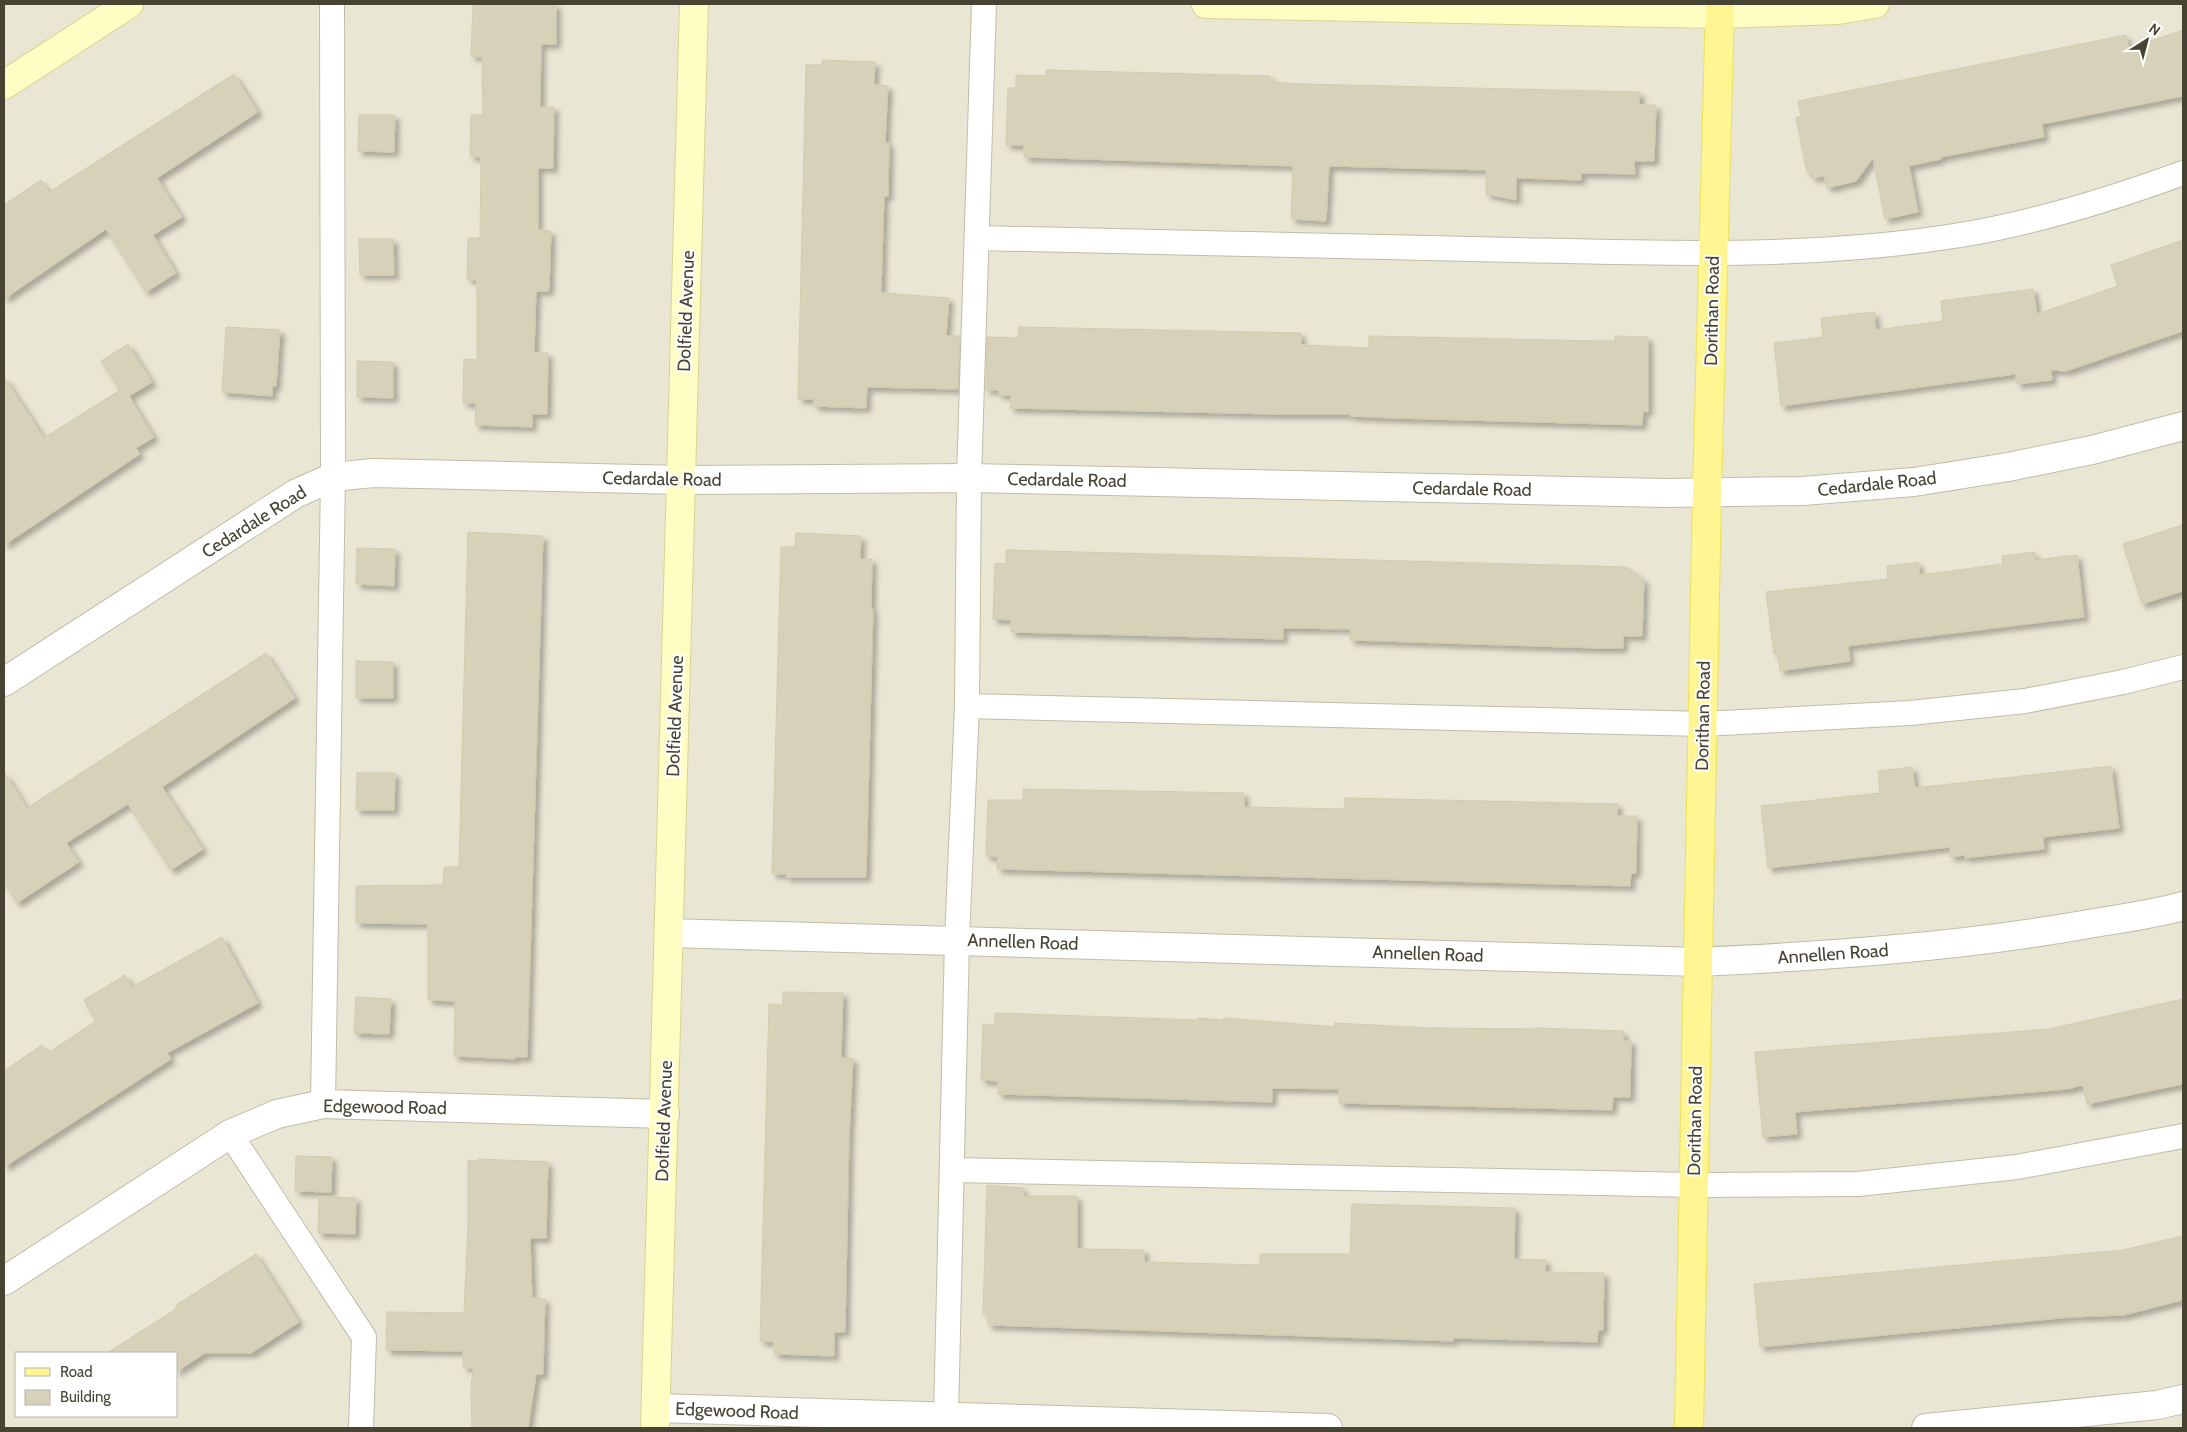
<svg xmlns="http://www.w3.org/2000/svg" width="2187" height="1432" font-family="Cabin,sans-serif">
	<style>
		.residential { fill: #e9e6d3; fill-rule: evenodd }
		.building { fill: #d7d1b9; stroke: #d2cbac; filter: url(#shadow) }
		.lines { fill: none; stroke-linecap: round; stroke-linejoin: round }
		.lane-casing { stroke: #c0bda7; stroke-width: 26 }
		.street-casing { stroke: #c0bda7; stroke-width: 30 }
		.secondary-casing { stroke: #d8d490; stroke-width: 30 }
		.primary-casing { stroke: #eee059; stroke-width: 30 }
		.lane { stroke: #fff; stroke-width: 24 }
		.street { stroke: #fff; stroke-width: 28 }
		.secondary { stroke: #fffdc4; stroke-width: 28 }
		.primary { stroke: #fff693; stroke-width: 28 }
		.labels { text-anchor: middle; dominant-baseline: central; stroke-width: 4; stroke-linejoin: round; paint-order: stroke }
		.street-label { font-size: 18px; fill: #474434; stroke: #fff }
	</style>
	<defs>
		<filter id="shadow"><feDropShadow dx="4.5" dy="4.5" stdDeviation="2.5" flood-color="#0004"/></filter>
	</defs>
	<rect width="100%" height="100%" fill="#f4f3e5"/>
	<path class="residential" d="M 4,4 L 2183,4 L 2183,1428 L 4,1428 ZM 16,1353 L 176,1353 L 176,1416 L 16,1416 Z"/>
	<g class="building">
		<path d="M 473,4 L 556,4 L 556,44 L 541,44 L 540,107 L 554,107 L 553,168 L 538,168 L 538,230 L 551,231 L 549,291 L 536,291 L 534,353 L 548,353 L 547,414 L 532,414 L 532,427 L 475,425 L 476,403 L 463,403 L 464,359 L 477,360 L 477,280 L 467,279 L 468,238 L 480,238 L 481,157 L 470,156 L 471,115 L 483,115 L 482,57 L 471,56 Z"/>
		<path d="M 2183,30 L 2183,96 L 2042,124 L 2044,137 L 1941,157 L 1941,159 L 1909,166 L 1918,212 L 1885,219 L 1873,158 L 1856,181 L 1827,188 L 1824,176 L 1812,178 L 1811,172 L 1807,172 L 1796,118 L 1801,116 L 1798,101 L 2126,35 L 2129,48 Z"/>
		<path d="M 822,60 L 875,62 L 874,85 L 888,86 L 885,143 L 889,143 L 888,196 L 884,196 L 881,293 L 949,298 L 946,336 L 960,336 L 958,389 L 867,387 L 866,408 L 814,406 L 814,399 L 798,399 L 806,65 L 822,65 Z"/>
		<path d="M 1046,70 L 1270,76 L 1270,82 L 1302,84 L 1640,92 L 1639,105 L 1656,105 L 1654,161 L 1634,161 L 1635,174 L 1581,173 L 1581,180 L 1516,178 L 1516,200 L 1486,194 L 1486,170 L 1329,166 L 1326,221 L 1291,219 L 1293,166 L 1024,157 L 1024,145 L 1006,145 L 1008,88 L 1016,88 L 1016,75 L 1046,76 Z"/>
		<path d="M 234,74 L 258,112 L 157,178 L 182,217 L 153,235 L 176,273 L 146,292 L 106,229 L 4,299 L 4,205 L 41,180 L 49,192 Z"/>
		<path d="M 359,115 L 395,115 L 394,152 L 358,151 Z"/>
		<path d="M 359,239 L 393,239 L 394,275 L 360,275 Z"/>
		<path d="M 2183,240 L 2183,331 L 2066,371 L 2051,370 L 2052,380 L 2017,384 L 2016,374 L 1781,406 L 1774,343 L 1823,337 L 1821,318 L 1874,312 L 1876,330 L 1943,321 L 1941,301 L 2033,289 L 2037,314 L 2118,286 L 2111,265 Z"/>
		<path d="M 226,327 L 280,330 L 276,386 L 272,386 L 272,396 L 222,392 Z"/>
		<path d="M 1019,327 L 1301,333 L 1301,345 L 1369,348 L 1369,336 L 1596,341 L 1615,341 L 1615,336 L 1648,337 L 1648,412 L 1643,411 L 1642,425 L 1394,418 L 1350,416 L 1350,414 L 1274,414 L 1010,408 L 1011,395 L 999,395 L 999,390 L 986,390 L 987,337 L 1018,338 Z"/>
		<path d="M 128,344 L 152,382 L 129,396 L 154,437 L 136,448 L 140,454 L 4,545 L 4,377 L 44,438 L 120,390 L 101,361 Z"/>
		<path d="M 357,361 L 393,362 L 393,398 L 357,397 Z"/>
		<path d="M 2183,525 L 2183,591 L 2142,604 L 2123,544 Z"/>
		<path d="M 468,532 L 543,536 L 527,1057 L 515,1057 L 515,1059 L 454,1056 L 455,1001 L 428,1000 L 428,924 L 356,923 L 356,886 L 443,885 L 444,867 L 459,867 Z"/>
		<path d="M 796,533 L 861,536 L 860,559 L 872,559 L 871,608 L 873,609 L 866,877 L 786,877 L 787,874 L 772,874 L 781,547 L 795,547 Z"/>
		<path d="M 357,548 L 395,549 L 394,586 L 356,584 Z"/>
		<path d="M 1006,550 L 1626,567 L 1644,580 L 1642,636 L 1623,636 L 1623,648 L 1597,648 L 1350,640 L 1351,629 L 1283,628 L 1283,639 L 1011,632 L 1011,620 L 993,619 L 995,563 L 1006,564 Z"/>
		<path d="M 2034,552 L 2035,560 L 2077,555 L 2084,617 L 1848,646 L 1850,661 L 1780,671 L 1778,654 L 1774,654 L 1766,592 L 1888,579 L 1887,566 L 1918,562 L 1920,575 L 2003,564 L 2002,556 Z"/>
		<path d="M 266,653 L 295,698 L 162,787 L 203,849 L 171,870 L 128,804 L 66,843 L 79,862 L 17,903 L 4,882 L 4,772 L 27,808 Z"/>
		<path d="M 356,661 L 393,662 L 393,698 L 356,698 Z"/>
		<path d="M 2111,766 L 2119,828 L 2043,837 L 2044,849 L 1965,858 L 1965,855 L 1950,857 L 1950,847 L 1768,868 L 1761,806 L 1880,793 L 1878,771 L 1912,767 L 1915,788 Z"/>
		<path d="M 357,773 L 395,773 L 394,810 L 356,810 Z"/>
		<path d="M 1023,789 L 1244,793 L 1244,807 L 1344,809 L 1345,798 L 1618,804 L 1617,816 L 1637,816 L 1636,873 L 1631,873 L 1630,886 L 997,869 L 998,857 L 986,856 L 988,800 L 1023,800 Z"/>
		<path d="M 222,937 L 258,1003 L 167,1053 L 171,1059 L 4,1167 L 4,1071 L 42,1045 L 48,1053 L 96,1021 L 84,1000 L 125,975 L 132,987 Z"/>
		<path d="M 783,992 L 843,993 L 841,1058 L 853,1058 L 849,1138 L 845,1332 L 834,1332 L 834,1356 L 774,1354 L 774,1342 L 760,1341 L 769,1004 L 783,1005 Z"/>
		<path d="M 356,997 L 391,999 L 389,1034 L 354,1033 Z"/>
		<path d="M 2183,999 L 2183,1084 L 2087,1104 L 2083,1085 L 2068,1089 L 1795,1112 L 1797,1134 L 1763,1137 L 1755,1052 L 2049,1029 Z"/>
		<path d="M 995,1013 L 1198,1020 L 1198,1018 L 1223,1020 L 1223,1018 L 1335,1027 L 1335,1023 L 1429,1028 L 1537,1029 L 1537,1028 L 1623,1031 L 1624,1041 L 1631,1041 L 1630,1097 L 1613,1097 L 1612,1110 L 1339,1103 L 1339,1089 L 1272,1088 L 1272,1102 L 998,1094 L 998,1081 L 981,1080 L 983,1024 L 995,1025 Z"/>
		<path d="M 296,1156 L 332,1157 L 331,1192 L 295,1191 Z"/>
		<path d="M 479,1159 L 548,1162 L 546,1238 L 530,1238 L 532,1298 L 545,1299 L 543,1374 L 536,1374 L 528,1428 L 472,1428 L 471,1389 L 473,1368 L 463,1367 L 463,1351 L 386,1350 L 387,1312 L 464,1313 L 468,1225 L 468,1160 L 479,1161 Z"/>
		<path d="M 987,1185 L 1023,1188 L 1023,1196 L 1077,1196 L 1077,1249 L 1144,1250 L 1144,1262 L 1260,1265 L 1260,1254 L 1350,1254 L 1352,1204 L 1515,1208 L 1514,1259 L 1546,1260 L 1545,1272 L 1604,1273 L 1603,1330 L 1598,1330 L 1597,1342 L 1453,1338 L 1453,1341 L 988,1325 L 988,1314 L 983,1314 Z"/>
		<path d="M 319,1197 L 356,1198 L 355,1234 L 318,1233 Z"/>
		<path d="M 2183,1236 L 2183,1300 L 2124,1315 L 2071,1317 L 1760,1347 L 1754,1284 L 2123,1250 Z"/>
		<path d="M 256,1254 L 299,1322 L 251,1353 L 205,1353 L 176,1372 L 176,1353 L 107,1353 L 176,1309 L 176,1305 Z"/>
	</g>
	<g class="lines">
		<defs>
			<g id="lane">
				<path d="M 977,238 C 1142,242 1307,245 1472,249 C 1632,252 1795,261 1954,236 C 2032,224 2109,200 2183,173"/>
				<path d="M 967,706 L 1703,724 L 1910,713 L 2025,701 L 2123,682 L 2183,667"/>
				<path d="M 323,1104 L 333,477 L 332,4"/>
				<path d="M 230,1134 L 364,1337 L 361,1428"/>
				<path d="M 952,1170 L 1694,1185 L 1858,1184 L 2017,1167 L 2183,1136"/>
				<path d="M 946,1418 L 957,940 L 967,706 L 969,478 L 984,4"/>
			</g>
			<g id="street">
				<path d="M 4,682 L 295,494 L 333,477 L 373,473 L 682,480 L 969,478 L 1666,493 L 1803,491 L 1914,482 L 2008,467 L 2092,450 L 2183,426"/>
				<path d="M 669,933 L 1698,962 C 1827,956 1955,947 2083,925 C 2116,919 2151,915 2183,906"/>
				<path d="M 4,1281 L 230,1134 L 277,1114 L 323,1104 L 665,1114"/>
				<path d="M 656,1408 L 1328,1428"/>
				<path d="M 1926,1428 L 2157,1405 L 2183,1399"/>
			</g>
			<g id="secondary">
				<path d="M 1206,4 L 1719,14 L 1838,10 L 1875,4"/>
				<path d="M 4,85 L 129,4"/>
				<path d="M 655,1428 L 694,4"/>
			</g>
			<path id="primary" d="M 1689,1428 L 1707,493 L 1720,4"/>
		</defs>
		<use href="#lane" class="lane-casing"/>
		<use href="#street" class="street-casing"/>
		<use href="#secondary" class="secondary-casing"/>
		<use href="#primary" class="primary-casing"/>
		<use href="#lane" class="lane"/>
		<use href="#street" class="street"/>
		<use href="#secondary" class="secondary"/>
		<use href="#primary" class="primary"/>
	</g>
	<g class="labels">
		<g class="street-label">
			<text transform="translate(686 311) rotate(-88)">Dolfield Avenue</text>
			<text transform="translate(1712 311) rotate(-89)">Dorithan Road</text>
			<text transform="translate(662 479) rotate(1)">Cedardale Road</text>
			<text transform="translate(1067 480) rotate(1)">Cedardale Road</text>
			<text transform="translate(1877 484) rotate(-6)">Cedardale Road</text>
			<text transform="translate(1472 489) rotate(1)">Cedardale Road</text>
			<text transform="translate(254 522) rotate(-32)">Cedardale Road</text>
			<text transform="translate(675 716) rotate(-88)">Dolfield Avenue</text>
			<text transform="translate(1703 716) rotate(-89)">Dorithan Road</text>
			<text transform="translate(1023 942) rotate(2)">Annellen Road</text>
			<text transform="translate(1428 954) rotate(2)">Annellen Road</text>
			<text transform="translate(1833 954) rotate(-4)">Annellen Road</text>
			<text transform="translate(385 1107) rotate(1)">Edgewood Road</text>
			<text transform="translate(664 1121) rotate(-88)">Dolfield Avenue</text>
			<text transform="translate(1695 1121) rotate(-89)">Dorithan Road</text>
			<text transform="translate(737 1411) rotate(2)">Edgewood Road</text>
		</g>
	</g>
	<rect width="2187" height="1432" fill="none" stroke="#474434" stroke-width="10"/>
	<rect x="15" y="1352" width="162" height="65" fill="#ffffff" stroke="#b5b4ae"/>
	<rect x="25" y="1368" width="25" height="8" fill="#fff693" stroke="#b5b4ae"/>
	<text x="60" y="1377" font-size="15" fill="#474434">Road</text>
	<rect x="25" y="1390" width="25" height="15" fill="#d7d1b9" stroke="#b5b4ae"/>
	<text x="60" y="1402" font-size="15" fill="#474434">Building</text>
	<g transform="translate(2147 40) rotate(36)" stroke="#ffffff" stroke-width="4" paint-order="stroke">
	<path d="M0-4L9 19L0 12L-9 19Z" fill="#474434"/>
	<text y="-8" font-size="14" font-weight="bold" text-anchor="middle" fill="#474434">N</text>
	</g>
</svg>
